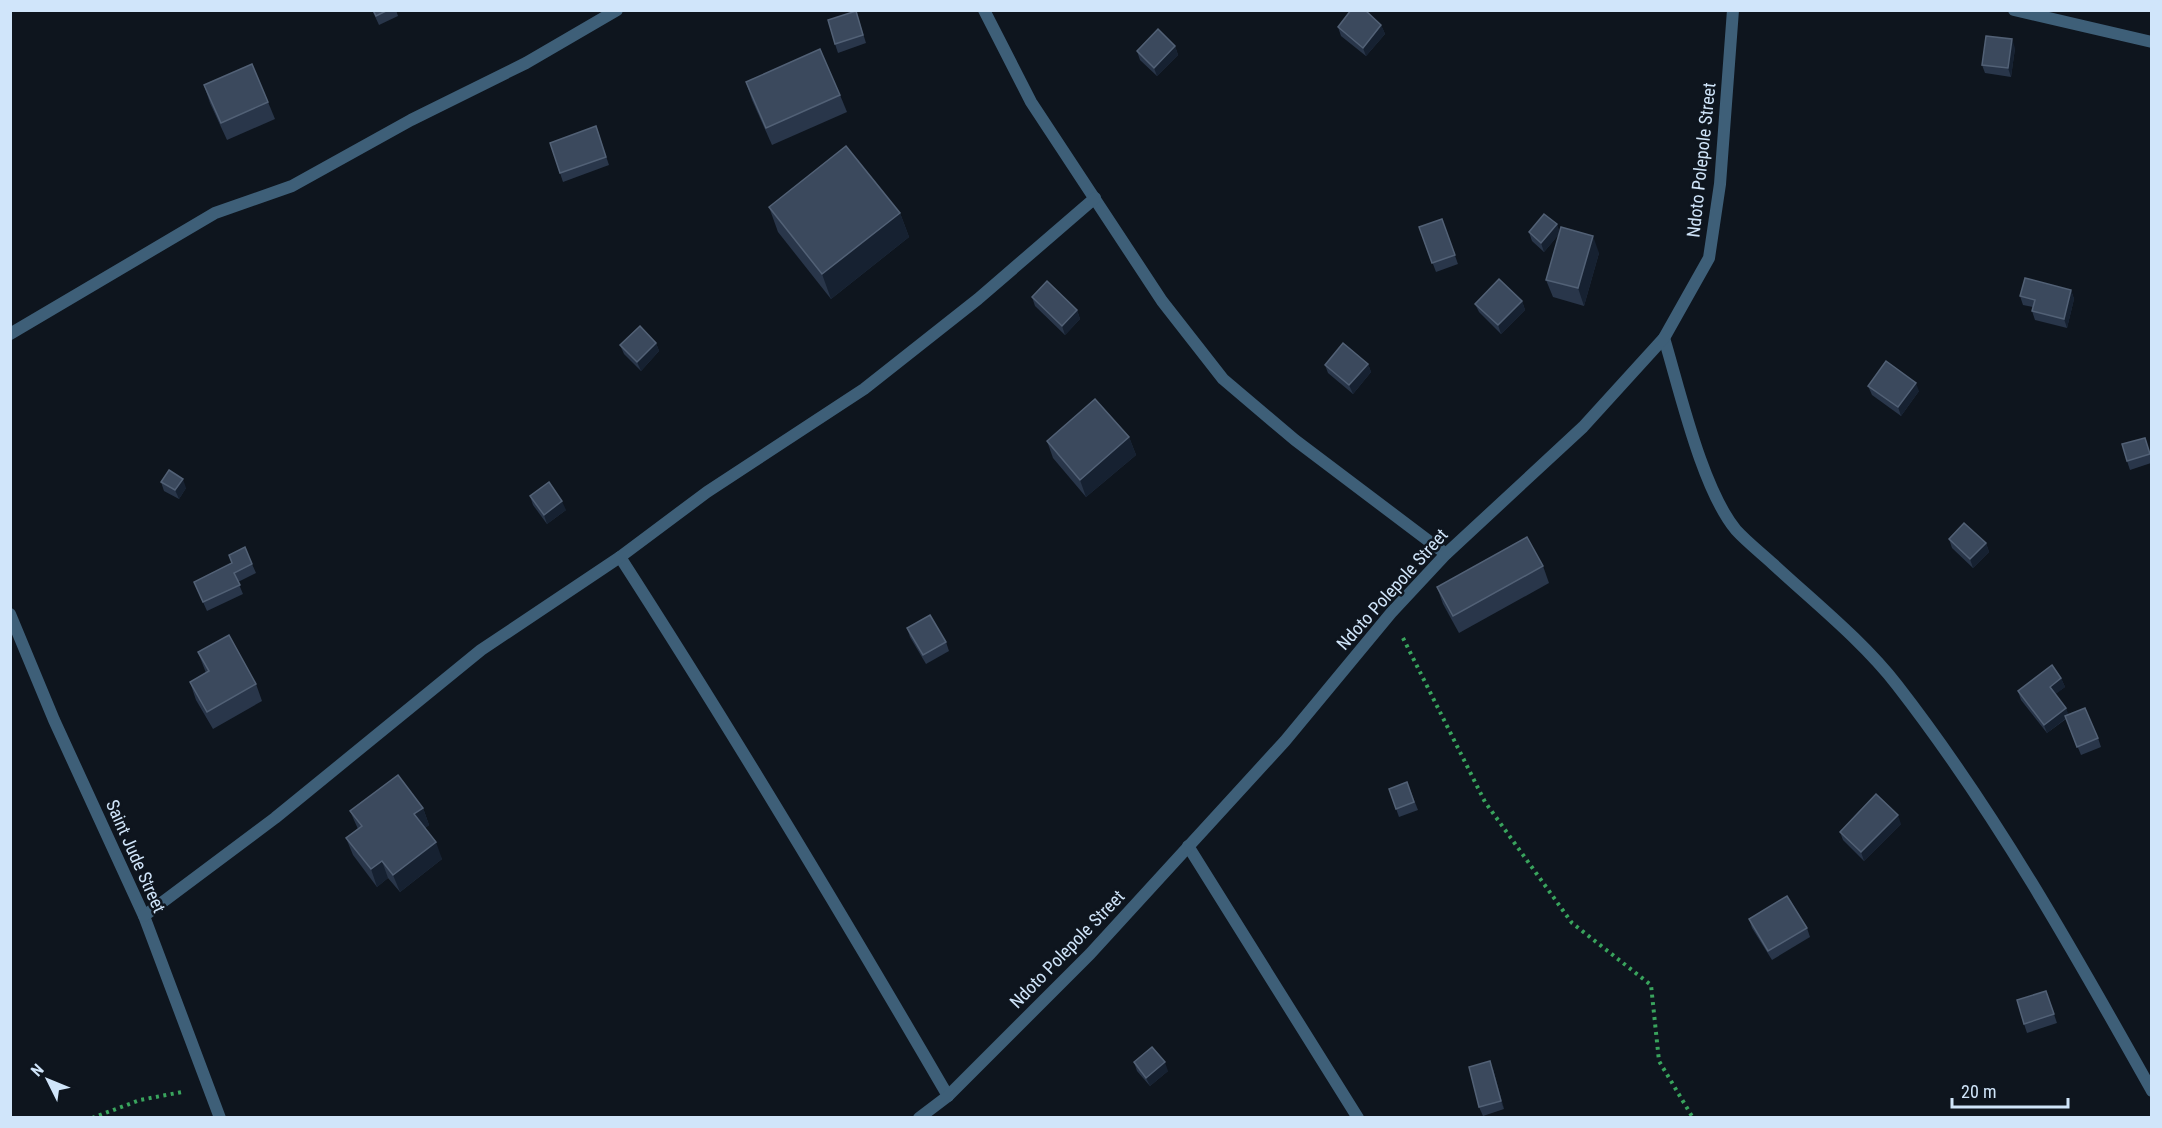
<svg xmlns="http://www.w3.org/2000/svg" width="2162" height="1128" font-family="'Roboto Condensed',sans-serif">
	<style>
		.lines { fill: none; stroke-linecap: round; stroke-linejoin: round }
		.path { stroke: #39a45d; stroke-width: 4; stroke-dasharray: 3 4.5; stroke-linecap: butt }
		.street { stroke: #3e5f78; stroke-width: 12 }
		.wall { fill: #29364a }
		.shaded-wall { fill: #162131 }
		.building { fill: #3b495d; stroke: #526176; stroke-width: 1.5 }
		.labels { text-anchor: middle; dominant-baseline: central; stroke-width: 5; stroke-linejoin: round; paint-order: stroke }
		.street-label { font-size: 18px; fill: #d0e5fa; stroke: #0e151e }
	</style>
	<rect width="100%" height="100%" fill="#0e151e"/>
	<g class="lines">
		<g class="path">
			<path d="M 1403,638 L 1485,802 L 1572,923 L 1651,985 L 1659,1061 L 1693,1118"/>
			<path d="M 92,1118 L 140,1100 L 182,1092"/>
		</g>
		<g class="street">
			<path d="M 984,10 L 1031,102 L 1162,301 L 1223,379 L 1295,440 L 1446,554"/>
			<path d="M 2014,10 L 2152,42"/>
			<path d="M 10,334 L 215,213 L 292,186 L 411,120 L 526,63 L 617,10"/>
			<path d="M 1664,338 C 1680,391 1702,489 1736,530 C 1747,542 1761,553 1773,564 C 1814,602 1863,641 1897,685 C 1995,811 2074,952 2152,1091"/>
			<path d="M 620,557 C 734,734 842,914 948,1096"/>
			<path d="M 10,614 L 54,720 L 144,916 L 220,1118"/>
			<path d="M 1188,846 L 1358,1118"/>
			<path d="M 144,916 L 275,818 L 481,650 L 620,557 L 707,492 L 864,389 L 978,299 L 1095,198"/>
			<path d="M 919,1118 L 948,1096 L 1090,954 L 1285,741 L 1391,613 L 1446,554 L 1583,427 L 1664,338 L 1709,258 L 1720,184 L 1733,10"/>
		</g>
	</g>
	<g class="wall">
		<path d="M 372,10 L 396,10 L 398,16 L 379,25 Z"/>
		<path d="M 856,11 L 866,43 L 838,53 L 835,44 Z"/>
		<path d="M 1381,25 L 1385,34 L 1366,56 L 1341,36 L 1338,27 Z"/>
		<path d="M 1175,46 L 1178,55 L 1157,76 L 1140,60 L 1137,51 Z"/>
		<path d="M 2015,48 L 2011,77 L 1985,73 L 1982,65 Z"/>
		<path d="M 746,82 L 840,95 L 847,112 L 772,145 L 752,100 Z"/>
		<path d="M 204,85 L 268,102 L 275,119 L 227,140 L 210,103 Z"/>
		<path d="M 596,126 L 609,165 L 563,182 L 550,143 Z"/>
		<path d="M 769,207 L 900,213 L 909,237 L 831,299 L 778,232 Z"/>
		<path d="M 1442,219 L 1458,264 L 1436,272 L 1419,227 Z"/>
		<path d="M 1557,224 L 1559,232 L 1599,253 L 1584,306 L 1553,297 L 1546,280 L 1559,234 L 1544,252 L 1532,241 L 1529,232 Z"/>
		<path d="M 2071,290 L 2074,299 L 2067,328 L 2035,320 L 2032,311 L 2033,307 L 2023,305 L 2020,296 Z"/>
		<path d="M 1032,297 L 1077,310 L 1080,319 L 1065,335 L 1035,306 Z"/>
		<path d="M 1522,301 L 1525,310 L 1501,334 L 1479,312 L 1475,304 Z"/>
		<path d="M 656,343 L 659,351 L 641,371 L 624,354 L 620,345 Z"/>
		<path d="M 1368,364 L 1371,372 L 1353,394 L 1328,373 L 1325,365 Z"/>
		<path d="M 1868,386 L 1919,391 L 1901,416 L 1872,395 Z"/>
		<path d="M 1129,437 L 1136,455 L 1086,497 L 1053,458 L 1047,441 Z"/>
		<path d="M 2145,438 L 2151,458 L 2151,463 L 2130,470 L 2127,461 Z"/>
		<path d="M 161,482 L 186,488 L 179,499 L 164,491 Z"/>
		<path d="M 530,496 L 566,510 L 547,524 L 533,505 Z"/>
		<path d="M 1949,539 L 1986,543 L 1989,552 L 1973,568 L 1952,548 Z"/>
		<path d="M 229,555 L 252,564 L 256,573 L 238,582 L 243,594 L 207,611 L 194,582 L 232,563 Z"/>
		<path d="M 1543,566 L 1549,583 L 1459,633 L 1443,604 L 1437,587 Z"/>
		<path d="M 907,628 L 946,642 L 949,651 L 926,664 L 910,637 Z"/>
		<path d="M 198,652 L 256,684 L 262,701 L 213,729 L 196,700 L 190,682 L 206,673 Z"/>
		<path d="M 2061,678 L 2065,687 L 2055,694 L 2066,708 L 2068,715 L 2098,738 L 2101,747 L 2081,755 L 2066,719 L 2047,733 L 2021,700 L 2018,691 Z"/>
		<path d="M 1407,782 L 1418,810 L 1399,817 L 1389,789 Z"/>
		<path d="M 423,808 L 429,825 L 425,828 L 442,859 L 400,892 L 388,878 L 377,887 L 353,855 L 346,838 L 358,829 L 350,811 Z"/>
		<path d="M 1901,824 L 1864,861 L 1843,840 L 1840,832 Z"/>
		<path d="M 1749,919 L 1807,928 L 1810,937 L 1772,960 L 1752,928 Z"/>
		<path d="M 2046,991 L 2057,1023 L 2027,1033 L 2024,1024 Z"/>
		<path d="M 1134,1062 L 1168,1071 L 1150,1086 L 1137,1071 Z"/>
		<path d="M 1493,1069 L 1504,1109 L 1483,1116 L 1479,1107 Z"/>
	</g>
	<g class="shaded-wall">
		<path d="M 1381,25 L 1385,34 L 1366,56 L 1363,48 Z"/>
		<path d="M 2012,39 L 2015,48 L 2011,77 L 2008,68 Z"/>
		<path d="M 1175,46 L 1178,55 L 1157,76 L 1154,68 Z"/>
		<path d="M 900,213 L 909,237 L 831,299 L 822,274 Z"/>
		<path d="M 1557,224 L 1560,233 L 1544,252 L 1541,243 Z"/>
		<path d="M 1593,236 L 1599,253 L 1584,306 L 1578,288 Z"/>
		<path d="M 2071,290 L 2074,299 L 2067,328 L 2064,319 Z"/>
		<path d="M 1522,301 L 1525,310 L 1501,334 L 1498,325 Z"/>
		<path d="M 1077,310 L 1080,319 L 1065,335 L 1062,326 Z"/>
		<path d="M 656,343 L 659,351 L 641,371 L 637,362 Z"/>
		<path d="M 1368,364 L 1371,372 L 1353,394 L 1349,385 Z"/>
		<path d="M 1916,383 L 1919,391 L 1901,416 L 1898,407 Z"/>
		<path d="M 1129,437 L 1136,455 L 1086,497 L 1080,480 Z"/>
		<path d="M 183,479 L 186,488 L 179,499 L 175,490 Z"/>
		<path d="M 562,501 L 566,510 L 547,524 L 544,515 Z"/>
		<path d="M 1986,543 L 1989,552 L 1973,568 L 1970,559 Z"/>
		<path d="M 2061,678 L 2065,687 L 2053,696 L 2050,687 Z"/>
		<path d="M 2066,708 L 2069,716 L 2047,733 L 2044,725 Z"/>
		<path d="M 423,808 L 429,825 L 421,831 L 414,814 Z"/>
		<path d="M 1898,815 L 1901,824 L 1864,861 L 1861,852 Z"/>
		<path d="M 436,842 L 442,859 L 400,892 L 393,875 Z"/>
		<path d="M 382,861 L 388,878 L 377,887 L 371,869 Z"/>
		<path d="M 1490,1061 L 1493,1069 L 1504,1109 L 1501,1101 Z"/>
		<path d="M 1165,1062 L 1168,1071 L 1150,1086 L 1146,1078 Z"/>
	</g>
	<g class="building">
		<path d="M 373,10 L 388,10 L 376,16 Z"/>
		<path d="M 1351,10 L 1365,10 L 1381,25 L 1363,48 L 1338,27 Z"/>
		<path d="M 856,11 L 863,35 L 835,44 L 828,20 Z"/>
		<path d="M 1158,29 L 1175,46 L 1154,68 L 1137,51 Z"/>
		<path d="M 1986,36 L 2012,39 L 2008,68 L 1982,65 Z"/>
		<path d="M 820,49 L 840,95 L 766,128 L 746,82 Z"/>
		<path d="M 252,64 L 268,102 L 221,123 L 204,85 Z"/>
		<path d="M 596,126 L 606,157 L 560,173 L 550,143 Z"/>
		<path d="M 846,146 L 900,213 L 822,274 L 769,207 Z"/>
		<path d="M 1544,214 L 1557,224 L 1541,243 L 1529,232 Z"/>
		<path d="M 1442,219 L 1455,255 L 1432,263 L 1419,227 Z"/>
		<path d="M 1561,227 L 1593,236 L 1578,288 L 1546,280 Z"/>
		<path d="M 2025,278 L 2071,290 L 2064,319 L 2032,311 L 2035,300 L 2020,296 Z"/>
		<path d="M 1499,279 L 1522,301 L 1498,325 L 1475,304 Z"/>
		<path d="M 1047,281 L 1077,310 L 1062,326 L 1032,297 Z"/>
		<path d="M 640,326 L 656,343 L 637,362 L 620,345 Z"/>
		<path d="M 1343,343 L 1368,364 L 1349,385 L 1325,365 Z"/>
		<path d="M 1886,361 L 1916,383 L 1898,407 L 1868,386 Z"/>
		<path d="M 1095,399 L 1129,437 L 1080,480 L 1047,441 Z"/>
		<path d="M 2145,438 L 2150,454 L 2127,461 L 2122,444 Z"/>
		<path d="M 169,470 L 183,479 L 175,490 L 161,482 Z"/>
		<path d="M 549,482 L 562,501 L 544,515 L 530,496 Z"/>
		<path d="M 1964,523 L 1986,543 L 1970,559 L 1949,539 Z"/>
		<path d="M 1527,537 L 1543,566 L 1453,616 L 1437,587 Z"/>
		<path d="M 245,547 L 252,564 L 234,573 L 240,585 L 203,602 L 194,582 L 232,563 L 229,555 Z"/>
		<path d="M 930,615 L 946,642 L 923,655 L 907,628 Z"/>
		<path d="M 229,635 L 256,684 L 207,712 L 190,682 L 209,671 L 198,652 Z"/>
		<path d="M 2052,665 L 2061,678 L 2050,687 L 2066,708 L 2044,725 L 2018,691 Z"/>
		<path d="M 2085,708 L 2098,738 L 2077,747 L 2065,716 Z"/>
		<path d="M 398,775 L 423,808 L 414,814 L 436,842 L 393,875 L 382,861 L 371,869 L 346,838 L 362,826 L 350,811 Z"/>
		<path d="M 1407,782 L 1414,802 L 1396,809 L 1389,789 Z"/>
		<path d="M 1876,794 L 1898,815 L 1861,852 L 1840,832 Z"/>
		<path d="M 1787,896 L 1807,928 L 1768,951 L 1749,919 Z"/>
		<path d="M 2046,991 L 2054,1014 L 2024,1024 L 2017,1000 Z"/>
		<path d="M 1152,1047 L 1165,1062 L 1146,1078 L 1134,1062 Z"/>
		<path d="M 1490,1061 L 1501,1101 L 1479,1107 L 1469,1067 Z"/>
	</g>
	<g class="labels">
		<g class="street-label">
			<text transform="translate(1701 160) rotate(-84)">Ndoto Polepole Street</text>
			<text transform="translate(1392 589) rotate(-48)">Ndoto Polepole Street</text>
			<text transform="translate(136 856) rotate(66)">Saint Jude Street</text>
			<text transform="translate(1067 949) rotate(-46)">Ndoto Polepole Street</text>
		</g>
	</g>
	<rect width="2162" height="1128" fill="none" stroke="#d0e5fa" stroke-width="24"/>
	<g transform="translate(48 1080) rotate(313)" stroke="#0e151e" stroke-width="4.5" paint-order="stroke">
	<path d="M0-4.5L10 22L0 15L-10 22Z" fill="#d0e5fa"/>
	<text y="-9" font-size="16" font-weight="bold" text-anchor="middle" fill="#d0e5fa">N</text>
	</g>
	<path d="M1952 1098v9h116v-9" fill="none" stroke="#d0e5fa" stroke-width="3"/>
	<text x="1961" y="1098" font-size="18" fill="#d0e5fa" stroke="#0e151e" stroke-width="4.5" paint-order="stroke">20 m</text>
</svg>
